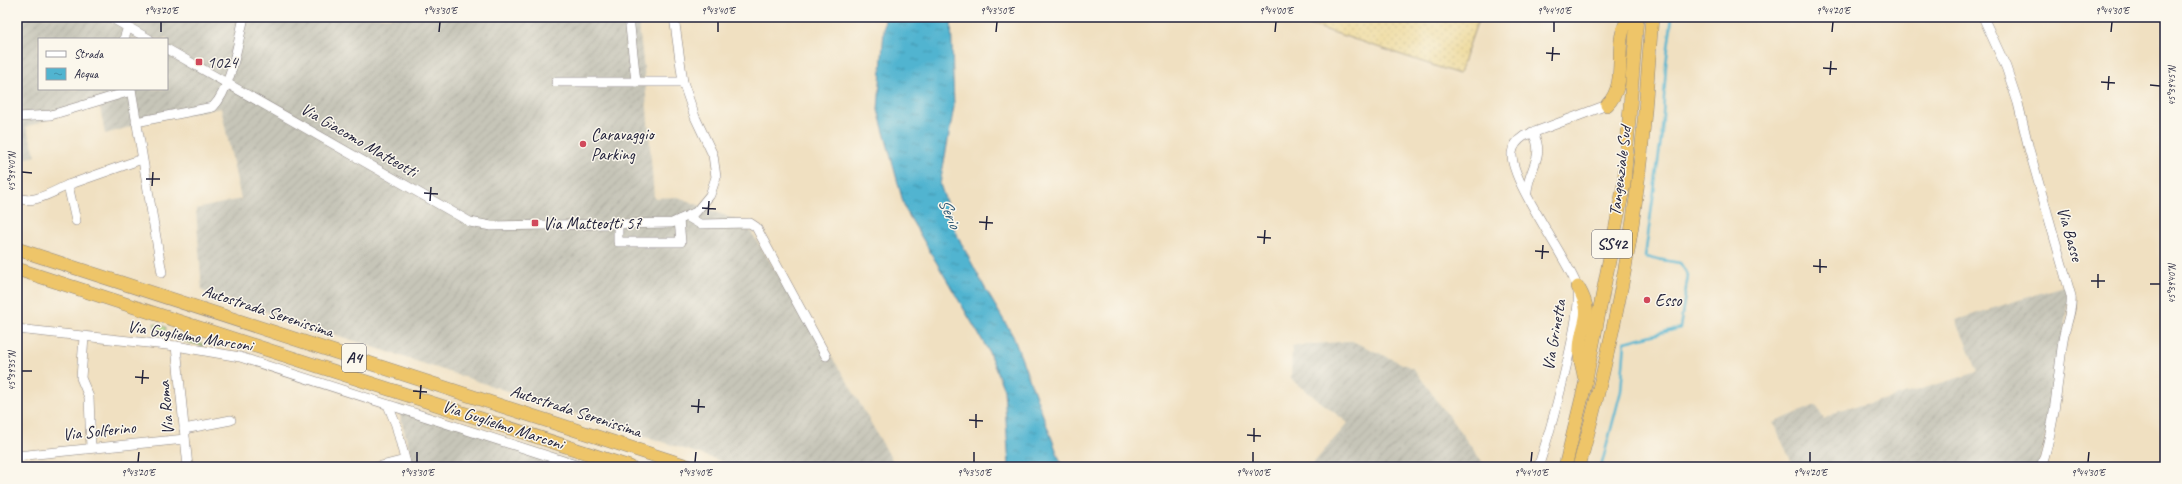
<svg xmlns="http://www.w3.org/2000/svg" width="2182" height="484" font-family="Caveat,sans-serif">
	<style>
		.industrial { fill: url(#industrial-furrows); fill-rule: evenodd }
		.grass { fill: #abd27d; stroke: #667a5c }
		.sand { fill: url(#sand-dots); stroke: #887e6c }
		.water { fill: url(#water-ripples); stroke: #3a6b86 }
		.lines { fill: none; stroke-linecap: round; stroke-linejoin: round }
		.stream { stroke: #51b4d0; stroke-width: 2.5 }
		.minor-casing { stroke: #89817e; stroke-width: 10 }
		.highway-casing { stroke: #89817e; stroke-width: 14 }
		.minor { stroke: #fff; stroke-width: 9 }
		.highway { stroke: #eec569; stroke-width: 13 }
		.ticks { fill: none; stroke: #22223b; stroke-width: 1.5 }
		.poi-dot { fill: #d1495b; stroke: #fbf7ec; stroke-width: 1.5 }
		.labels { text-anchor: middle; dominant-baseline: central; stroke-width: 3; stroke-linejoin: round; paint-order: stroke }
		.shield { fill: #fbf7ec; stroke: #636270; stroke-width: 1 }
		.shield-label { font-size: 16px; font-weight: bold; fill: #22223b }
		.poi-label { font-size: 17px; fill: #22223b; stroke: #fbf7ec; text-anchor: start }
		.street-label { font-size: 17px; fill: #22223b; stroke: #fbf7ec }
		.water-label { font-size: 18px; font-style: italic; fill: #355c77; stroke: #fbf7ec }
		.neatline { fill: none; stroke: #22223b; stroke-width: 1.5 }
		.ticks-label { font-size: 10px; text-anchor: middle; fill: #22223b }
	</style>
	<defs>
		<pattern id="industrial-furrows" width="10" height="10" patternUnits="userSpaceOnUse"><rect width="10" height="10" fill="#c6c5b8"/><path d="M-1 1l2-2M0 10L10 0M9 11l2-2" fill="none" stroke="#aaa99f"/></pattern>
		<pattern id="sand-dots" width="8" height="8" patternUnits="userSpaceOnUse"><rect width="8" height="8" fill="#eeda9e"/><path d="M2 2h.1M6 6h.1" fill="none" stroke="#ccbb89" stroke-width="1.8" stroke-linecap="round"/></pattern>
		<pattern id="water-ripples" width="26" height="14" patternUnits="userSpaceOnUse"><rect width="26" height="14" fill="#51b4d0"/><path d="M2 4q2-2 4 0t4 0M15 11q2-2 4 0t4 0" fill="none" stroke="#4392aa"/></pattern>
	</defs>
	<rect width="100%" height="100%" fill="#fbf7ec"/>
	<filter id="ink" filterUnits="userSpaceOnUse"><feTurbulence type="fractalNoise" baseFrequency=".025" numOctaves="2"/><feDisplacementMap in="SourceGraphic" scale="8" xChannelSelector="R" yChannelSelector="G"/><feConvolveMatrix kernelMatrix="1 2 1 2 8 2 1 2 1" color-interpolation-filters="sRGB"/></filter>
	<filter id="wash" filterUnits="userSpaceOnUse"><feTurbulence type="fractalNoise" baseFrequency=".012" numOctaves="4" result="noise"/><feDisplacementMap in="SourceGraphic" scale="16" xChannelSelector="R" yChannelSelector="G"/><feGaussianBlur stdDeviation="0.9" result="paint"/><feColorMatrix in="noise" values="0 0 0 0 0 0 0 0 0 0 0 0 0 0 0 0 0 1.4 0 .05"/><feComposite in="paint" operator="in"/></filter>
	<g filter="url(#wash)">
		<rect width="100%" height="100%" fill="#f0e0c1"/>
		<g class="industrial">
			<path d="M 17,17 L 638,17 L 644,70 L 654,198 L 678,197 L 746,224 L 847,381 L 896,467 L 739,467 L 202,291 L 196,209 L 241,199 L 221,108 L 154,120 L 105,134 L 99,102 L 26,127 L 36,156 L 17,160 ZM 39,39 L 167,39 L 167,89 L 39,89 Z"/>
			<path d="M 2066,285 L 2069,295 L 2054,399 L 2038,467 L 1794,467 L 1773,423 L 1816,405 L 1824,419 L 1840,410 L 1891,398 L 1978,372 L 1956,320 Z"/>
			<path d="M 1352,341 L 1414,369 L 1486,467 L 1310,467 L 1348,423 L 1291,379 L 1292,346 Z"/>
			<path d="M 397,404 L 472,429 L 592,467 L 414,467 Z"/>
		</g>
		<g class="grass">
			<path d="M 154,323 L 166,327 L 165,335 L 157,334 Z"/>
			<path d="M 174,335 L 203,344 L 203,346 L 173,339 Z"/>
		</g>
		<path class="sand" d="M 1287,17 L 1479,17 L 1459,74 Z"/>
		<path class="water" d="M 885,17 L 951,17 L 954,107 L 940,184 L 957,235 L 986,290 L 1013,336 L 1061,463 L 1073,467 L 1044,467 L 1039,463 L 1027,465 L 1026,467 L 1009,467 L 1004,390 L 988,350 L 905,209 L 878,110 Z"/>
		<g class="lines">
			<path class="stream" d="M 1601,467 L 1621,391 L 1625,342 L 1680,328 L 1688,275 L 1680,263 L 1645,257 L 1662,132 L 1666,64 L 1672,17"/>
		</g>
	</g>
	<g filter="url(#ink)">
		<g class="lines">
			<defs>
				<g id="minor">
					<path d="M 110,17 L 149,39"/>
					<path d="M 629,17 L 636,82 L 683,82"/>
					<path d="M 1983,17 L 2006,67 L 2018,103 L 2029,149 L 2071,296 C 2073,311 2065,325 2063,340 C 2057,383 2055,426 2041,467"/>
					<path d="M 124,39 L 128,27"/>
					<path d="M 167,49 L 470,222 L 491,226 L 672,223 L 696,212 L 710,195 L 716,177 L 713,155 L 695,117 L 683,82 L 674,17"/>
					<path d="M 556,82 L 636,82"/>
					<path d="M 131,89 L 162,273"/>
					<path d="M 17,117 L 51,115 L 131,91"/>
					<path d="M 136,122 L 213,107 C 231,89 238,42 244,17"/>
					<path d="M 68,185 L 142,159"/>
					<path d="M 1527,192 C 1528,169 1547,155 1532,132"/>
					<path d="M 17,197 C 31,206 54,191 68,185 L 76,221"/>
					<path d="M 688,217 L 700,224 L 750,223 L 756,227 L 826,356"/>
					<path d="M 618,223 L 618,242 L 681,242 L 679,220"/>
					<path d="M 17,329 L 176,346 L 240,357 L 582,467"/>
					<path d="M 84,337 L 81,378 L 89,397 L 91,448"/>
					<path d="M 176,346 L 188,467"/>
					<path d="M 388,405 L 396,425 L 407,467"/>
					<path d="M 184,429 L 231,420"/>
					<path d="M 17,456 L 185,439"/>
					<path d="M 377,467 L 405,460"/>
					<path d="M 1538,467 C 1548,439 1585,309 1577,286 C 1566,256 1510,181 1512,153 C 1513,145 1518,140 1524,136 L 1607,105"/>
				</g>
				<g id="highway">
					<path d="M 1607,105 C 1631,81 1610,40 1630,17"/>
					<path d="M 17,249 L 690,467"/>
					<path d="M 17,269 L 630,467"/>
					<path d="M 1578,287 C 1596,318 1580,322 1580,351 C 1579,359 1583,368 1584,376"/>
					<path d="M 1565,467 L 1585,385 L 1624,184 L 1637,17"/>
					<path d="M 1579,467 C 1601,385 1621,303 1633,219 C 1643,152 1647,84 1652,17"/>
				</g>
			</defs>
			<use href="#minor" class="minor-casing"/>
			<use href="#highway" class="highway-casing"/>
			<use href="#minor" class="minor"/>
			<use href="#highway" class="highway"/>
		</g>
	</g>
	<path class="ticks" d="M 161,32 L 161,22M 439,32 L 440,22M 718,32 L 718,22M 996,32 L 997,22M 1275,32 L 1276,22M 1554,32 L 1554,22M 1832,32 L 1833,22M 2111,32 L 2112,22M 1546,53 L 1560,54M 1552,61 L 1553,47M 1823,68 L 1837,69M 1830,75 L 1831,61M 2101,82 L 2115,83M 2150,85 L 2160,86M 2108,90 L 2109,76M 22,172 L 32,173M 146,179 L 160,179M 152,186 L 153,172M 424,193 L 438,194M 430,201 L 431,187M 702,208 L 716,209M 708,215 L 709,201M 979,222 L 993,223M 986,230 L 987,216M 1257,237 L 1271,238M 1264,244 L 1265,230M 1535,251 L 1549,252M 1542,259 L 1543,245M 1813,266 L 1827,267M 1820,273 L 1820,259M 2091,281 L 2105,281M 2150,284 L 2160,284M 2098,288 L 2098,274M 22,371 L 32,371M 135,377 L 149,378M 142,384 L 143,370M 413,391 L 427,392M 420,399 L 421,385M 691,406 L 705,407M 698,413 L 699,399M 969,420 L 983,421M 976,428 L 976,414M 1247,435 L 1261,436M 1254,442 L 1254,428M 138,462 L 139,452M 417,462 L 417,452M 695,462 L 696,452M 974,462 L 974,452M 1253,462 L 1253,452M 1531,462 L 1532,452M 1810,462 L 1810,452M 2088,462 L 2089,452"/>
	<g class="poi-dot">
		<rect x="195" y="58" width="8" height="8" rx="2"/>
		<circle cx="583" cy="144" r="4"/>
		<rect x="531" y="219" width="8" height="8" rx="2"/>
		<circle cx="1647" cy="300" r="4"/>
	</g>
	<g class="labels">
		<g class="shield">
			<rect x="1592" y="230" width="40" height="28" rx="3"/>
			<rect x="342" y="344" width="24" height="28" rx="3"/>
		</g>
		<g class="shield-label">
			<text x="1612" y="244">SS42</text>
			<text x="354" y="358">A4</text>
		</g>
		<g class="poi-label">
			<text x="207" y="62">1024</text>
			<text x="591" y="134">Caravaggio<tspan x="591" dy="20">Parking</tspan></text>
			<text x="543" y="223">Via Matteotti 57</text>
			<text x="1655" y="300">Esso</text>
		</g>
		<g class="street-label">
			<text transform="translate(359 140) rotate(30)">Via Giacomo Matteotti</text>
			<text transform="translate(1620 171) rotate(-83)">Tangenziale Sud</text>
			<text transform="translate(2070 234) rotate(74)">Via Basse</text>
			<text transform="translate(268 311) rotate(18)">Autostrada Serenissima</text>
			<text transform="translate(1554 335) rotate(-80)">Via Grinetta</text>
			<text transform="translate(190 336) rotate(9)">Via Guglielmo Marconi</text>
			<text transform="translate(166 408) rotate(-95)">Via Roma</text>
			<text transform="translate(576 411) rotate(18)">Autostrada Serenissima</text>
			<text transform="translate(503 425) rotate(18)">Via Guglielmo Marconi</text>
			<text transform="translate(99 431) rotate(-6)">Via Solferino</text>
		</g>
		<g class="water-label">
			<text transform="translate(950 213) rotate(66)">Serio</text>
		</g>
	</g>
	<rect width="2182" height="484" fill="none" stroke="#fbf7ec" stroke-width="44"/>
	<rect x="38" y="38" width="130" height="52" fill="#fbf7ec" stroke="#a4a2a5"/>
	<rect x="46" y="51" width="20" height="6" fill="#ffffff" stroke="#a4a2a5"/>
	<text x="74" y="58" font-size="12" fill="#22223b">Strada</text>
	<rect x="46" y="68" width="20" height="12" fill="url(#water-ripples)" stroke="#a4a2a5"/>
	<text x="74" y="78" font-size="12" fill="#22223b">Acqua</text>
	<rect x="22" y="22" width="2138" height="440" class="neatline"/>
	<g class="ticks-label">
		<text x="161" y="14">9°43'20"E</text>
		<text x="440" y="14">9°43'30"E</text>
		<text x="718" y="14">9°43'40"E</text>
		<text x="997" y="14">9°43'50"E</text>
		<text x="1276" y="14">9°44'00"E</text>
		<text x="1554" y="14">9°44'10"E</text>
		<text x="1833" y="14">9°44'20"E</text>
		<text x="2112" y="14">9°44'30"E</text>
		<text transform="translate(2171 86) rotate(-90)" y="4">45°39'45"N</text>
		<text transform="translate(11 172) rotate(-90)" y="4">45°39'40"N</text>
		<text transform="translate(2171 284) rotate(-90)" y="4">45°39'40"N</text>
		<text transform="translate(11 371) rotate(-90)" y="4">45°39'35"N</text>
		<text x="138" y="476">9°43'20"E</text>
		<text x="417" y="476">9°43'30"E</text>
		<text x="695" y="476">9°43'40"E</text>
		<text x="974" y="476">9°43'50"E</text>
		<text x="1253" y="476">9°44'00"E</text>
		<text x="1531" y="476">9°44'10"E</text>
		<text x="1810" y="476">9°44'20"E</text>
		<text x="2088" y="476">9°44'30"E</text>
	</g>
</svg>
